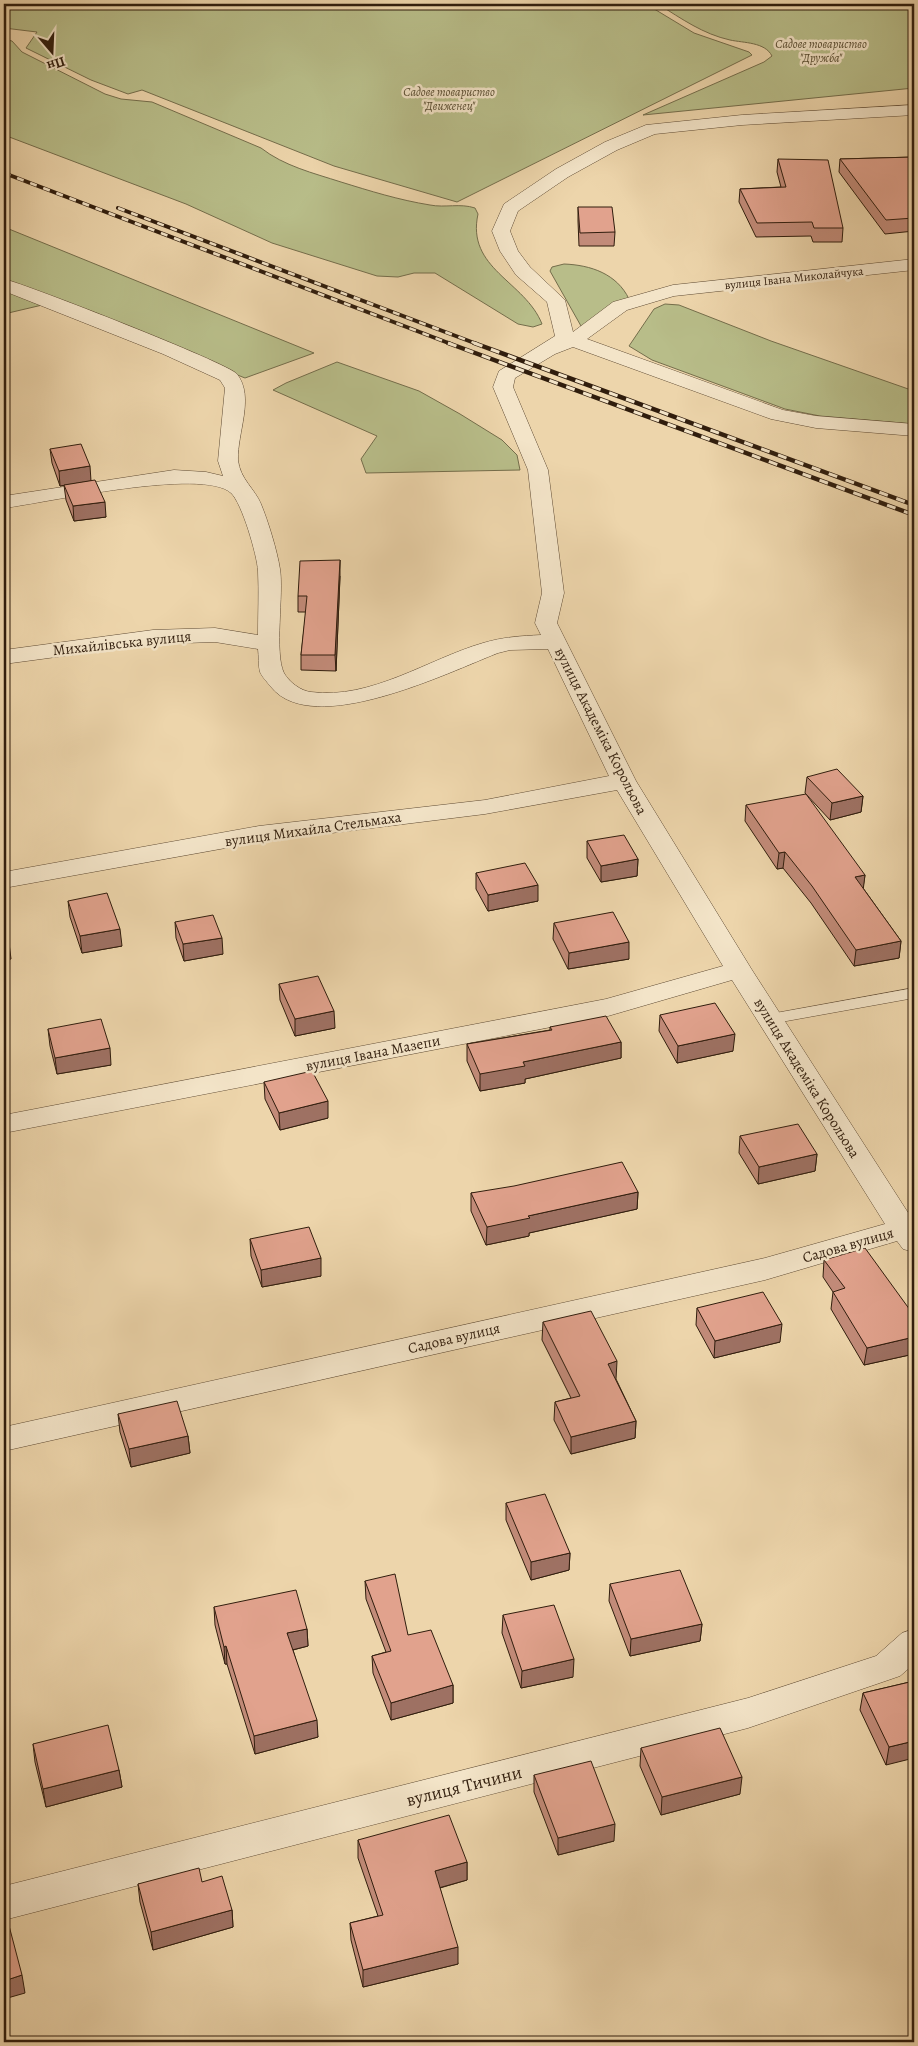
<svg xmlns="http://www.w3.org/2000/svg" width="918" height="2046" font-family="Alegreya,serif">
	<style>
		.green { fill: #b8bd89; stroke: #746d4b }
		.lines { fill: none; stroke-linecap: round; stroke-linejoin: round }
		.lane-casing { stroke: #5f4b34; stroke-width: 1 }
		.street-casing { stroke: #5f4b34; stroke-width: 1 }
		.lane { fill: #f3e4c8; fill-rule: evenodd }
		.street { fill: #f3e4c8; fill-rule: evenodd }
		.rail-far1-casing { stroke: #301d0d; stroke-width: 4 }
		.rail-casing { stroke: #301d0d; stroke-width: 4.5 }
		.rail-far1 { stroke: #f3e4c8; stroke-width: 2.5; stroke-dasharray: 7; stroke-linecap: butt }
		.rail { stroke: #f3e4c8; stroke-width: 3; stroke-dasharray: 9; stroke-linecap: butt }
		.wall { fill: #c28b79; stroke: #301d0d }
		.shaded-wall { fill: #9e7163; stroke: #301d0d }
		.building { fill: #e1a28d; stroke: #301d0d }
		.labels { text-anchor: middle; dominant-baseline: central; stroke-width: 5; stroke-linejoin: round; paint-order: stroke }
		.far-park-label { font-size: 12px; font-style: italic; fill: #594d32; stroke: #f3e4c8 }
		.far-street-label { font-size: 12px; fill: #301d0d; stroke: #f3e4c8 }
		.street-label { font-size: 15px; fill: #301d0d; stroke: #f3e4c8 }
		.near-street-label { font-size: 18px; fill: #301d0d; stroke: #f3e4c8 }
	</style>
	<rect width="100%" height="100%" fill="#edd5ab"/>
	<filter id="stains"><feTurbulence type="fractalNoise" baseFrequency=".004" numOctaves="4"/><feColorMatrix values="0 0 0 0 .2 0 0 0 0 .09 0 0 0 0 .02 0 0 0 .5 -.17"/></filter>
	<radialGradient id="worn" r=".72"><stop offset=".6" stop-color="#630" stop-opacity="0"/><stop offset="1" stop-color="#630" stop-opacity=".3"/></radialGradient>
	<g class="green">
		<path d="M 4,4 L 646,4 L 694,33 L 749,52 L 752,55 L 457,202 L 334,166 L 142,90 L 128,94 L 91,80 L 26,48 L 37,32 L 4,28 Z"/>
		<path d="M 658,4 L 914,4 L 914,88 L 643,115 L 764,62 L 772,56 C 765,42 744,43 730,40 C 703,34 682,19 658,4 Z"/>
		<path d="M 4,39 L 12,41 L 22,52 L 105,94 L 121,99 L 152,102 L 261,148 C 284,166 313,173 341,182 C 370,191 399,200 430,205 C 445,208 460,203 475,208 L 478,214 C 466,269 525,281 542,324 L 533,327 L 518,324 L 435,273 L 414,273 L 398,277 L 377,276 L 272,243 L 186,204 L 4,135 Z"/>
		<path d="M 4,227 L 314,353 L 245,378 L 55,302 L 4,314 Z"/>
		<path d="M 564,264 C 591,265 617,274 629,299 L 588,328 L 581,326 L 550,271 L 552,267 Z"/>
		<path d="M 665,304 L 679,305 L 771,341 L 914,391 L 914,424 L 820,416 L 785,409 L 652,360 L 629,346 L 654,309 Z"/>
		<path d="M 337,362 L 419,391 L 460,414 L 502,440 L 517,455 L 520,470 L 366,473 L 361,459 L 377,436 L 273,390 L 286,383 Z"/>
	</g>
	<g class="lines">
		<defs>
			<path id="lane" d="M 914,988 L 914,998 L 770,1024 L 764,1023 L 761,1019 L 764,1015 L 770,1014 Z"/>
			<g id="street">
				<path d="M 914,105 L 914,115 L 742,125 L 655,134 L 617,150 L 568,177 L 518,211 L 510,231 L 518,251 L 530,267 L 565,300 L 573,332 L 613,302 L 673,285 L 914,259 L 914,270 L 674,296 L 627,310 L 587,339 L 783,410 L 816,416 L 914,424 L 914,436 L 816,428 L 771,419 L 573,347 L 555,354 L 515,378 L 513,387 L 548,470 L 564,593 L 557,623 L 636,781 L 752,970 L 914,1222 L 914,1252 L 903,1249 L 897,1241 L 765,1280 L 4,1451 L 4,1427 L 765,1258 L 885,1224 L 732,980 L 608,1016 L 4,1133 L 4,1115 L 606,999 L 723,966 L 617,790 L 485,814 L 259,842 L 4,888 L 4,872 L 259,826 L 485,800 L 609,776 L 548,649 L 510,650 L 498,653 C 449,672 313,739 271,687 C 268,683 262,677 260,672 C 258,665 259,656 258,649 L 215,642 L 153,644 L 4,664 L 4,650 L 153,630 L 215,628 L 258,635 C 258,614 259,592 258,571 C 257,555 242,503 231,493 C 203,467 45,503 4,508 L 4,496 L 174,470 L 206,472 L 223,476 L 218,461 L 225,388 L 220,380 L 163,354 L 4,291 L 4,279 C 28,285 228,363 237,374 C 255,397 237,433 238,460 C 240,479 255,489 261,504 C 268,521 277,550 280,569 C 284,593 274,653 284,673 C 289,682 301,691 311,692 C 371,700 428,659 483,643 C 503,637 521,636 541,635 L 535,623 L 542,593 L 528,470 L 493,387 L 499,371 L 555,336 L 547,302 L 516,275 L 500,251 L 492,231 L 504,204 L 556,169 L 605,142 L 646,125 L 742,115 Z"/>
				<path d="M 914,1629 L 914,1664 L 900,1676 L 748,1728 L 4,1920 L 4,1886 L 748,1698 L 876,1656 L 902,1633 Z"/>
			</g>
		</defs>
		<use href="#lane" class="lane-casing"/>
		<use href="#street" class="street-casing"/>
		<use href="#lane" class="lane"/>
		<use href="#street" class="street"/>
		<defs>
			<g id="rail-far1">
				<path d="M 4,173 L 451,344"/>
				<path d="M 118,208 L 477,344"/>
			</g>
			<g id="rail">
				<path d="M 448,343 L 914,515"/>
				<path d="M 474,343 L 914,505"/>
			</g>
		</defs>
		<use href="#rail-far1" class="rail-far1-casing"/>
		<use href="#rail" class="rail-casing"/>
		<use href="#rail-far1" class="rail-far1"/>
		<use href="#rail" class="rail"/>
	</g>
	<g class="wall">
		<path d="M 914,157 L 914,231 L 885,234 L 839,172 L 840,159 Z"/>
		<path d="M 778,159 L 843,228 L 842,242 L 813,242 L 811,236 L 756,237 L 739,202 L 740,189 L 781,187 L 777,172 Z"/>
		<path d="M 578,207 L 615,232 L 614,246 L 579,246 L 578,221 Z"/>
		<path d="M 50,449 L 91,480 L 106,517 L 74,521 L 66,500 L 64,485 L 60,486 L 52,463 Z"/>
		<path d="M 340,576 L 336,671 L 301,670 L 301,655 L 306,612 L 298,612 L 298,596 Z"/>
		<path d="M 807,777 L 863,796 L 861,812 L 830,820 L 805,793 Z"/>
		<path d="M 746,805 L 865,875 L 863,888 L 901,941 L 899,958 L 854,966 L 811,903 L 783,868 L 777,869 L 745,821 Z"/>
		<path d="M 587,841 L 638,859 L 637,876 L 601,882 L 587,858 Z"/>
		<path d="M 476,873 L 538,901 L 488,911 L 476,889 Z"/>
		<path d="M 68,901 L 122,946 L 82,953 L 70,917 Z"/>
		<path d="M 175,922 L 223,954 L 184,961 L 176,938 Z"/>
		<path d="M 554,923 L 629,959 L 568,969 L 553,939 Z"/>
		<path d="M 279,984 L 335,1028 L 295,1036 L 280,1000 Z"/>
		<path d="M 660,1015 L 733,1051 L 677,1063 L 659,1031 Z"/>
		<path d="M 550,1027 L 621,1042 L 621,1058 L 525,1079 L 525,1083 L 480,1091 L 467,1061 L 467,1044 L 550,1030 Z"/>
		<path d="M 48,1029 L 111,1065 L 57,1074 L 50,1046 Z"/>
		<path d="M 264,1082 L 328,1118 L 280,1130 L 265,1099 Z"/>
		<path d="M 740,1136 L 817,1154 L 815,1171 L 758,1184 L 739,1153 Z"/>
		<path d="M 638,1192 L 637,1209 L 529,1233 L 529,1236 L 486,1245 L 471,1211 L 471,1193 Z"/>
		<path d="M 250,1239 L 321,1276 L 262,1287 L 251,1256 Z"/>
		<path d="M 824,1260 L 910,1310 L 914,1309 L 914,1354 L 864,1365 L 831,1309 L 833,1292 L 823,1277 Z"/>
		<path d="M 697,1308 L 780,1342 L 714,1358 L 696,1325 Z"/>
		<path d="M 543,1322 L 616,1379 L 636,1421 L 635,1438 L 571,1454 L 554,1420 L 555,1402 L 571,1398 L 542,1340 Z"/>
		<path d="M 118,1414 L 188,1436 L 190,1453 L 131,1467 L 120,1432 Z"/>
		<path d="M 506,1503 L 570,1553 L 569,1570 L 531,1580 L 506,1520 Z"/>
		<path d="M 365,1581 L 408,1635 L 453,1685 L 453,1703 L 391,1720 L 373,1673 L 372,1656 L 386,1652 L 366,1599 Z"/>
		<path d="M 610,1584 L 702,1624 L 700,1641 L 630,1656 L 609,1601 Z"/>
		<path d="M 214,1607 L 307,1629 L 308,1646 L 293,1650 L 318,1737 L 255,1754 L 227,1664 L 225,1664 L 215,1625 Z"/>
		<path d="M 503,1615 L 573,1677 L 521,1688 L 502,1633 Z"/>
		<path d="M 914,1681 L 886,1765 L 860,1710 L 863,1693 Z"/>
		<path d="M 33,1744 L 119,1770 L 122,1787 L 46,1807 L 35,1762 Z"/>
		<path d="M 641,1748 L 740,1794 L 661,1815 L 640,1766 Z"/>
		<path d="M 534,1775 L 614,1841 L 558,1855 L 534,1792 Z"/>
		<path d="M 358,1840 L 467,1862 L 467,1880 L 440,1888 L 458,1964 L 363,1987 L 351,1940 L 350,1923 L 378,1916 L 358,1858 Z"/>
		<path d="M 202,1882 L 232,1910 L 233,1927 L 153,1950 L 140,1902 L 138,1884 Z"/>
	</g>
	<g class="shaded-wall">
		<path d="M 90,466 L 91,481 L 60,486 L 59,471 Z"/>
		<path d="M 105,502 L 106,517 L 74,521 L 73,506 Z"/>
		<path d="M 340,560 L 340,576 L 336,671 L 335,655 Z"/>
		<path d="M 863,796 L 861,812 L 830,820 L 832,803 Z"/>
		<path d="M 785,852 L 783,868 L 777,869 L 779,853 Z"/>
		<path d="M 638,859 L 637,876 L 601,882 L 601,866 Z"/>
		<path d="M 865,875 L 863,891 L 855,877 Z"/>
		<path d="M 538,885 L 538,901 L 488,911 L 488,895 Z"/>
		<path d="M 120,929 L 122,946 L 82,953 L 80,936 Z"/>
		<path d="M 222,938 L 223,954 L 184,961 L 183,944 Z"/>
		<path d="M 901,941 L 899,958 L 854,966 L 856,950 Z"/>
		<path d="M 629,942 L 629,959 L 568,969 L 569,953 Z"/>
		<path d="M 9,943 L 11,959 L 4,961 L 4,944 Z"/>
		<path d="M 334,1011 L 335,1028 L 295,1036 L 295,1019 Z"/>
		<path d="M 735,1034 L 733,1051 L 677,1063 L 678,1046 Z"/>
		<path d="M 621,1042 L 621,1058 L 525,1079 L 525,1083 L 480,1091 L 480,1074 L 523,1062 Z"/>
		<path d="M 110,1048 L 111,1065 L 57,1074 L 55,1058 Z"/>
		<path d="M 4,1069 L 5,1069 L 7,1086 L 4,1087 Z"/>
		<path d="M 328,1101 L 328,1118 L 280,1130 L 279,1113 Z"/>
		<path d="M 817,1154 L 815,1171 L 758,1184 L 759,1167 Z"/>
		<path d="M 638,1192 L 637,1209 L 529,1233 L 529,1236 L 486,1245 L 487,1227 L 528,1216 Z"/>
		<path d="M 321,1258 L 321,1276 L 262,1287 L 261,1270 Z"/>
		<path d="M 782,1324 L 780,1342 L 714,1358 L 715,1341 Z"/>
		<path d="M 914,1337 L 914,1354 L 864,1365 L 867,1348 Z"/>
		<path d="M 617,1361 L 616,1379 L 607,1381 L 608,1364 Z"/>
		<path d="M 636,1421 L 635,1438 L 571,1454 L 571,1437 Z"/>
		<path d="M 188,1436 L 190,1453 L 131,1467 L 129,1449 Z"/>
		<path d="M 570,1553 L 569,1570 L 531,1580 L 531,1562 Z"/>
		<path d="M 702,1624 L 700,1641 L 630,1656 L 631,1639 Z"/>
		<path d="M 307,1629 L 308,1646 L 288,1651 L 287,1633 Z"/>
		<path d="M 226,1646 L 227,1664 L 225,1664 L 224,1647 Z"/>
		<path d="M 574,1659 L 573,1677 L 521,1688 L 522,1671 Z"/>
		<path d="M 453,1685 L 453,1703 L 391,1720 L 391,1703 Z"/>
		<path d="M 317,1720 L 318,1737 L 255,1754 L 254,1736 Z"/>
		<path d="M 914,1741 L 914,1758 L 886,1765 L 889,1747 Z"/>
		<path d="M 119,1770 L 122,1787 L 46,1807 L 43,1789 Z"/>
		<path d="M 742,1777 L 740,1794 L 661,1815 L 662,1797 Z"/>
		<path d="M 615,1824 L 614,1841 L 558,1855 L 558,1838 Z"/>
		<path d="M 467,1862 L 467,1880 L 435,1889 L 435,1871 Z"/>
		<path d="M 232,1910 L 233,1927 L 153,1950 L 151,1932 Z"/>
		<path d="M 458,1947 L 458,1964 L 363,1987 L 363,1970 Z"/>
		<path d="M 22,1975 L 25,1993 L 4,1999 L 4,1981 Z"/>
	</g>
	<g class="building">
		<path d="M 914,157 L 914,218 L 886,220 L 840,159 Z"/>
		<path d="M 778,159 L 828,160 L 843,228 L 814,228 L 812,222 L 757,223 L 740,189 L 786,187 Z"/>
		<path d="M 578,207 L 612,207 L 615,232 L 580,233 Z"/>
		<path d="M 81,444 L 90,466 L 59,471 L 50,449 Z"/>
		<path d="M 95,480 L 105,502 L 73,506 L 64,485 Z"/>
		<path d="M 340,560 L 335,655 L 301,655 L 307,596 L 298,596 L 300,561 Z"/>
		<path d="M 837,769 L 863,796 L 832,803 L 807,777 Z"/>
		<path d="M 806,794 L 865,875 L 855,877 L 901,941 L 856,950 L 812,886 L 785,852 L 779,853 L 746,805 Z"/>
		<path d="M 624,835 L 638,859 L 601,866 L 587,841 Z"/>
		<path d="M 525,863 L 538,885 L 488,895 L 476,873 Z"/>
		<path d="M 107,893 L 120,929 L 80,936 L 68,901 Z"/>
		<path d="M 613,912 L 629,942 L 569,953 L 554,923 Z"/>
		<path d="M 213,915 L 222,938 L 183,944 L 175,922 Z"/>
		<path d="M 4,921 L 9,943 L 4,944 Z"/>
		<path d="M 318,976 L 334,1011 L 295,1019 L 279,984 Z"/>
		<path d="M 715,1003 L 735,1034 L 678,1046 L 660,1015 Z"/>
		<path d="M 606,1016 L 621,1042 L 523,1062 L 525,1066 L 480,1074 L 467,1044 L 552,1030 L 550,1027 Z"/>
		<path d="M 101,1019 L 110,1048 L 55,1058 L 48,1029 Z"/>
		<path d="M 312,1071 L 328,1101 L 279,1113 L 264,1082 Z"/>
		<path d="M 798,1124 L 817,1154 L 759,1167 L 740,1136 Z"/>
		<path d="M 622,1162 L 638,1192 L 528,1216 L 530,1218 L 487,1227 L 471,1193 L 514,1186 Z"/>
		<path d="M 309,1227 L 321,1258 L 261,1270 L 250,1239 Z"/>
		<path d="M 865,1248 L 910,1310 L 914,1309 L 914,1337 L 867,1348 L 833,1292 L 845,1288 L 824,1260 Z"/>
		<path d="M 763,1292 L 782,1324 L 715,1341 L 697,1308 Z"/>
		<path d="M 591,1311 L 617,1361 L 608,1364 L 636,1421 L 571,1437 L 555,1402 L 580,1396 L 543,1322 Z"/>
		<path d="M 177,1401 L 188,1436 L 129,1449 L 118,1414 Z"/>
		<path d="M 545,1494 L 570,1553 L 531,1562 L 506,1503 Z"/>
		<path d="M 680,1570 L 702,1624 L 631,1639 L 610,1584 Z"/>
		<path d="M 395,1574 L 408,1635 L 431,1630 L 453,1685 L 391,1703 L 372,1656 L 391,1651 L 365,1581 Z"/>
		<path d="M 296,1590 L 307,1629 L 287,1633 L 317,1720 L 254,1736 L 226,1646 L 224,1647 L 214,1607 Z"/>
		<path d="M 554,1605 L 574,1659 L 522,1671 L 503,1615 Z"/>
		<path d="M 914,1681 L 914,1741 L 889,1747 L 863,1693 Z"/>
		<path d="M 108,1725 L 119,1770 L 43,1789 L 33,1744 Z"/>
		<path d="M 720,1728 L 742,1777 L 662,1797 L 641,1748 Z"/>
		<path d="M 591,1761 L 615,1824 L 558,1838 L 534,1775 Z"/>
		<path d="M 449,1815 L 467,1862 L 435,1871 L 458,1947 L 363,1970 L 350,1923 L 383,1915 L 358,1840 Z"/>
		<path d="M 199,1868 L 202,1882 L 222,1876 L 232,1910 L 151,1932 L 138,1884 Z"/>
		<path d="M 7,1918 L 22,1975 L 4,1981 L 4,1919 Z"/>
	</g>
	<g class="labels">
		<g class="far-park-label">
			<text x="821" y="44">Садове товариство<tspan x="821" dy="14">"Дружба"</tspan></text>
			<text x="449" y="92">Садове товариство<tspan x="449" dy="14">"Движенец"</tspan></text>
		</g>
		<g class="far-street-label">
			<text transform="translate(794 278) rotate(-6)">вулиця Івана Миколайчука</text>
		</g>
		<g class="street-label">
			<text transform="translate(122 643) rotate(-6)">Михайлівська вулиця</text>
			<text transform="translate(601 731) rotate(63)">вулиця Академіка Корольова</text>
			<text transform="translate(313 829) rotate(-8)">вулиця Михайла Стельмаха</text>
			<text transform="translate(373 1053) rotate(-11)">вулиця Івана Мазепи</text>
			<text transform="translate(807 1078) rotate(58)">вулиця Академіка Корольова</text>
			<text transform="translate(848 1245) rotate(-16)">Садова вулиця</text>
			<text transform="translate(454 1338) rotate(-13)">Садова вулиця</text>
		</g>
		<g class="near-street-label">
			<text transform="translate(464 1786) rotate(-14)">вулиця Тичини</text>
		</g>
	</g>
	<rect width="918" height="2046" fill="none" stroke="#edd5ab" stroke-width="20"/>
	<rect x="5" y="5" width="908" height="2036" fill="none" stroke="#301d0d" stroke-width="2.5"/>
	<rect x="10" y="10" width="898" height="2026" fill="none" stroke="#301d0d"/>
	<g transform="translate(52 52) rotate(161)" stroke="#f3e4c8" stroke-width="4" paint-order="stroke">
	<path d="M0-4L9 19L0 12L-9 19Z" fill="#301d0d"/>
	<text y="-8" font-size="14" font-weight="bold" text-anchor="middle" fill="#301d0d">Пн</text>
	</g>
	<rect width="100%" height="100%" filter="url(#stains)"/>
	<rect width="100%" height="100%" fill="url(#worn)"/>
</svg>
